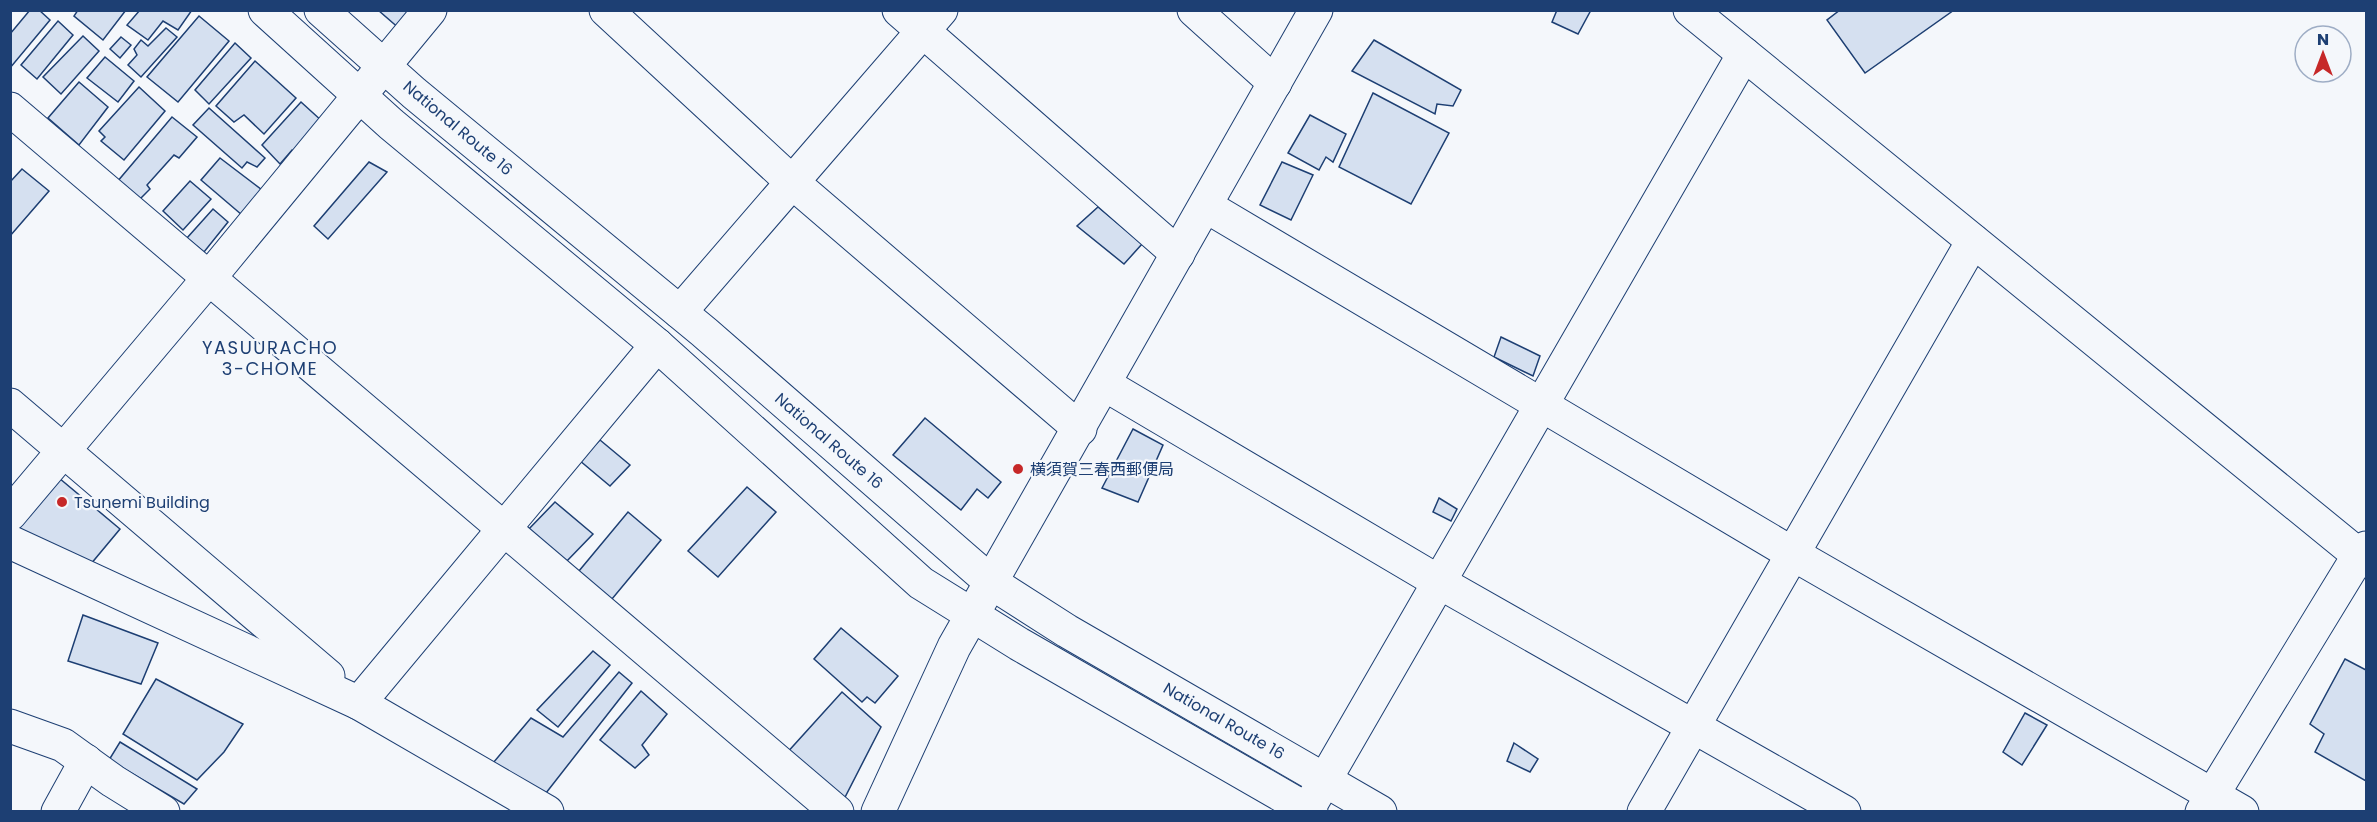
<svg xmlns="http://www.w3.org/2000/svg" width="2377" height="822" font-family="Poppins,'Noto Sans JP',sans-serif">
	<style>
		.building { fill: #d5e0f0; stroke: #1d3f73; stroke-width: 1.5 }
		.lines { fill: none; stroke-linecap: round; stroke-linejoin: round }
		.minor-casing { stroke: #1d3f73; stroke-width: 35 }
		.highway-casing { stroke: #1d3f73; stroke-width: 35 }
		.minor { stroke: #f4f7fb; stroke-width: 33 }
		.highway { stroke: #f4f7fb; stroke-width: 33 }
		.poi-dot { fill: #c62828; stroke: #f4f7fb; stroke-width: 2 }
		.labels { text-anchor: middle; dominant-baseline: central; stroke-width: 4.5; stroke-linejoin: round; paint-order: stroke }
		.street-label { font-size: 16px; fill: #1d3f73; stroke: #f4f7fb }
		.poi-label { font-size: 16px; fill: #1d3f73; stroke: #f4f7fb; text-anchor: start }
		.neighbourhood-label { font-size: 18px; letter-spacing: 1.5px; fill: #1d3f73; stroke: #f4f7fb }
	</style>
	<rect width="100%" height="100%" fill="#f4f7fb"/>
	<g class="building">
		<path d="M 30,10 L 39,10 L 50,20 L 10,68 L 10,34 Z"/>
		<path d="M 78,10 L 126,10 L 103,40 L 74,16 Z"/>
		<path d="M 140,10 L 192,10 L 178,30 L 163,21 L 148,40 L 127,25 Z"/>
		<path d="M 378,10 L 417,10 L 401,30 Z"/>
		<path d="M 1557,10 L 1591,10 L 1578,34 L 1552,22 Z"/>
		<path d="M 1840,10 L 1954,10 L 1865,73 L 1827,20 Z"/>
		<path d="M 199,16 L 229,41 L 178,102 L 147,77 Z"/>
		<path d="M 58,21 L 73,35 L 37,79 L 21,65 Z"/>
		<path d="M 166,28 L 177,37 L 141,77 L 128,65 L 137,55 L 134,49 L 141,40 L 148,46 Z"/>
		<path d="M 83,36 L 99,51 L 61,94 L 43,77 Z"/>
		<path d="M 121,37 L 131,45 L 120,58 L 110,49 Z"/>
		<path d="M 1374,40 L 1461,90 L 1453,106 L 1437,104 L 1435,114 L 1352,71 Z"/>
		<path d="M 235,43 L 251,58 L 209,104 L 195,90 Z"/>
		<path d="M 105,57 L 134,81 L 118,102 L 87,78 Z"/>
		<path d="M 255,61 L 296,98 L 264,134 L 244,115 L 234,122 L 216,106 Z"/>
		<path d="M 79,82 L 108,107 L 79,145 L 48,118 Z"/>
		<path d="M 139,87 L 165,111 L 124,160 L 101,141 L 105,137 L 99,131 Z"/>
		<path d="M 1373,93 L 1449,133 L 1411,204 L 1339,167 Z"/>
		<path d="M 301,102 L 323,122 L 297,155 L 292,150 L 280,164 L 262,145 Z"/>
		<path d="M 209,108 L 265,158 L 257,167 L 247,162 L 242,168 L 193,125 Z"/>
		<path d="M 1310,115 L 1346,134 L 1333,162 L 1326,157 L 1319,170 L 1288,153 Z"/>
		<path d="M 172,117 L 197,137 L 179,158 L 174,155 L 147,185 L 150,189 L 138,201 L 117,182 Z"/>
		<path d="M 220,158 L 262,190 L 242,215 L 201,180 Z"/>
		<path d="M 369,162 L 387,172 L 328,239 L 314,226 Z"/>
		<path d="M 1282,162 L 1313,175 L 1291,220 L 1260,205 Z"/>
		<path d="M 22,169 L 49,191 L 10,236 L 10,182 Z"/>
		<path d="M 190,181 L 211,199 L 183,230 L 163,211 Z"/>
		<path d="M 1098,207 L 1142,244 L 1124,264 L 1077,226 Z"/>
		<path d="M 213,209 L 228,222 L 204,252 L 187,238 Z"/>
		<path d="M 1501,337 L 1540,356 L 1533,376 L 1494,357 Z"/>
		<path d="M 925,418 L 1001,482 L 988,498 L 977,489 L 961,510 L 893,455 Z"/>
		<path d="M 1133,429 L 1163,445 L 1138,502 L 1102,488 Z"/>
		<path d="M 600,440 L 630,465 L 610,486 L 579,460 Z"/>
		<path d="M 59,478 L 120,529 L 90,565 L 50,550 L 16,525 Z"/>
		<path d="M 747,487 L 776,512 L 718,577 L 688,551 Z"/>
		<path d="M 1439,498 L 1457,509 L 1451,521 L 1433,512 Z"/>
		<path d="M 555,502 L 593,534 L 565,563 L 527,531 Z"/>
		<path d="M 628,512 L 661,540 L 607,605 L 574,577 Z"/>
		<path d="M 83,615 L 158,643 L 141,684 L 68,661 Z"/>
		<path d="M 841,628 L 898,676 L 875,703 L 867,697 L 862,702 L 814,659 Z"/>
		<path d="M 593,651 L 610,665 L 558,727 L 537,710 Z"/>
		<path d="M 2345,659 L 2366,670 L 2366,781 L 2315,752 L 2324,734 L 2310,724 Z"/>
		<path d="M 619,672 L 632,683 L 546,793 L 493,763 L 531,718 L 563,737 Z"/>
		<path d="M 156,679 L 243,724 L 224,752 L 197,780 L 123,734 Z"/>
		<path d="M 641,691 L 667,714 L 642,745 L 649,755 L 635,768 L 600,740 Z"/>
		<path d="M 842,692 L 881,727 L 841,805 L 785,755 Z"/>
		<path d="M 2025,713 L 2047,725 L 2022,765 L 2003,752 Z"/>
		<path d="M 120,742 L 197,789 L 184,804 L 109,760 Z"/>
		<path d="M 1514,743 L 1538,759 L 1530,772 L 1507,761 Z"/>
	</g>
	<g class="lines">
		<defs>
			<g id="minor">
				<path d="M 606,10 L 792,182 L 1080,429"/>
				<path d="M 899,10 L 1178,254"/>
				<path d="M 1194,10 L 1275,83"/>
				<path d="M 1690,10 L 2366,561"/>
				<path d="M 10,109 L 837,812"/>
				<path d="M 1206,206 L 1793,554 L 2242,812"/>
				<path d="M 680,312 L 941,10"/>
				<path d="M 1104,384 L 1439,582 L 1844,812"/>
				<path d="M 10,405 L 328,676"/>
				<path d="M 10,514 L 209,278 L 430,10"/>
				<path d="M 10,542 L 359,703 L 547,812"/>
				<path d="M 359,703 L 657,345"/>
				<path d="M 10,726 L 63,745 L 113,781 L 163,812"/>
				<path d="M 1308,809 L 1744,54"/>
				<path d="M 58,812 L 86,761"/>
				<path d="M 878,812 L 954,647 L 1316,10"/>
				<path d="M 1644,812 L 1973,241"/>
				<path d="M 2202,812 L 2359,555 L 2366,548"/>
			</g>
			<g id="highway">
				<path d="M 265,10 L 391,124 L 657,345 L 921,583 L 1019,644 L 1311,812"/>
				<path d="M 321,10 L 414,93 L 704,332 L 992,583 L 1067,631 L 1380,812"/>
			</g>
		</defs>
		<use href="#minor" class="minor-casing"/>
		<use href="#highway" class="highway-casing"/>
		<use href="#minor" class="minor"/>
		<use href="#highway" class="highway"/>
	</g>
	<g class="poi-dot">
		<circle cx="1018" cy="469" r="6"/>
		<circle cx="62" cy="502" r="6"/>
	</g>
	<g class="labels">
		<g class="street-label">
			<text transform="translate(458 128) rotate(40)">National Route 16</text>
			<text transform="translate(829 441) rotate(41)">National Route 16</text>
			<text transform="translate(1224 721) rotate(30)">National Route 16</text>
		</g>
		<g class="poi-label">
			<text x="1030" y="469">横須賀三春西郵便局</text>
			<text x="74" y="502">Tsunemi Building</text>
		</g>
		<g class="neighbourhood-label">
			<text x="270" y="347">YASUURACHO<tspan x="270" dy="21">3-CHOME</tspan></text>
		</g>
	</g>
	<rect width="2377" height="822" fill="none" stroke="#1d3f73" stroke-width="24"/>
	<g transform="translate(2323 54)"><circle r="28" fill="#f4f7fb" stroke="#9eadc5" stroke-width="1.5"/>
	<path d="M0-4.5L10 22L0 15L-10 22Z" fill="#c62828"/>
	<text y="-9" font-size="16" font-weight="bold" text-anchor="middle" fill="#1d3f73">N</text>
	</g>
</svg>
